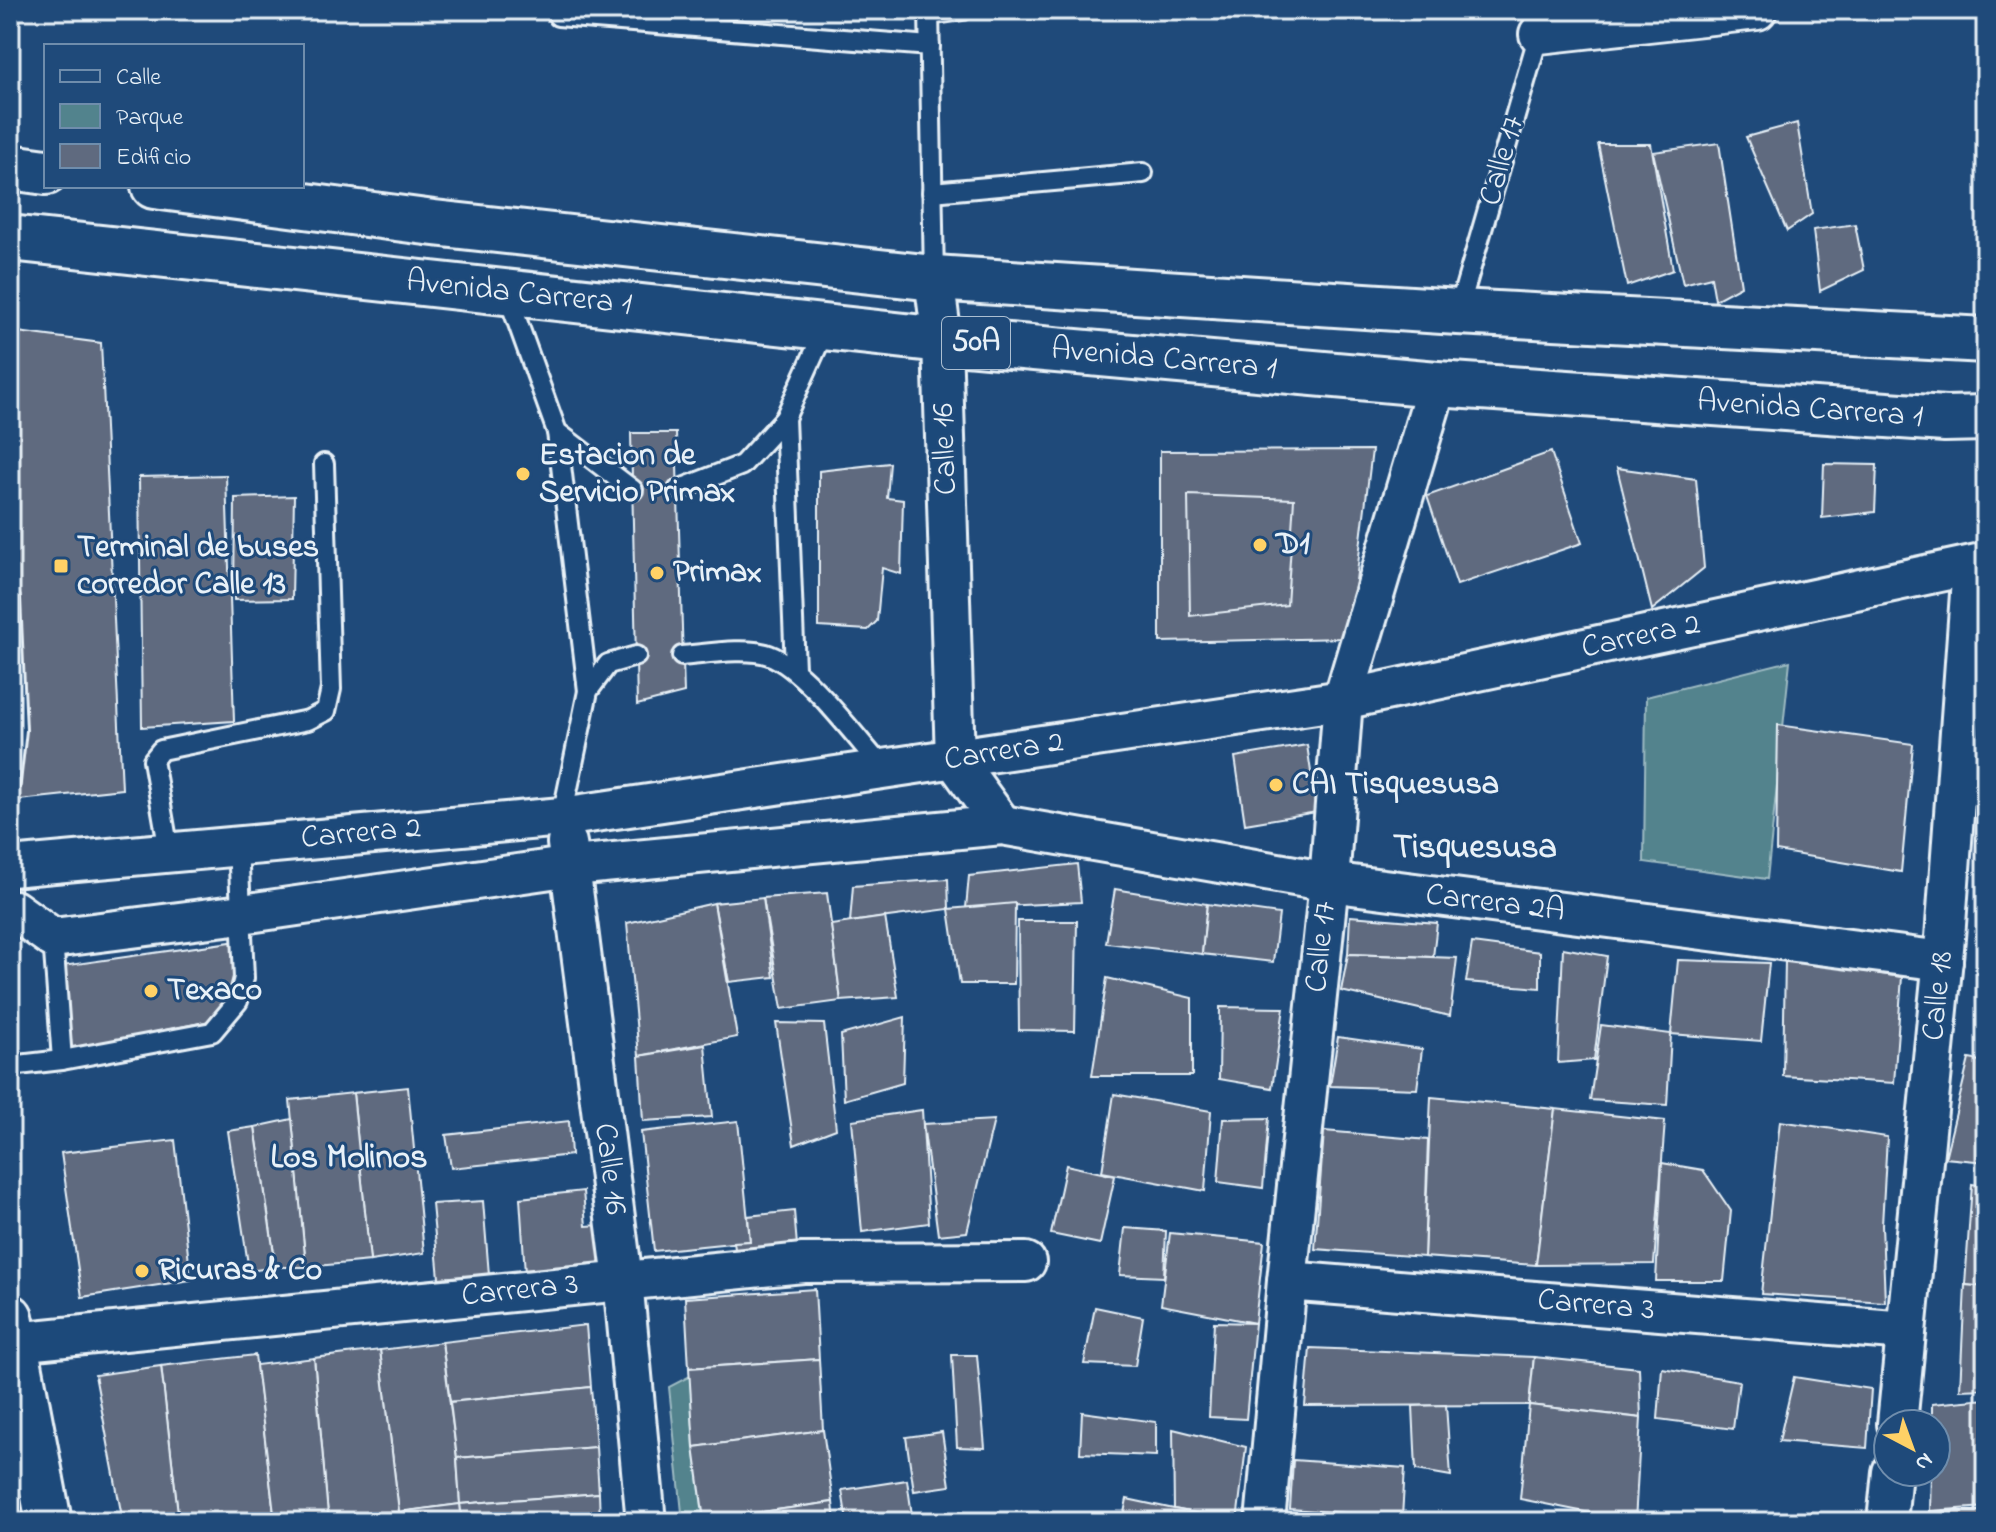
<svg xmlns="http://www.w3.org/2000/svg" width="1996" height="1532" font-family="'Indie Flower',sans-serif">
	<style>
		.green { fill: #52838d; stroke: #9dbac2; stroke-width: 2 }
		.building { fill: #5f6a7f; stroke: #e8f1f8; stroke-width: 2 }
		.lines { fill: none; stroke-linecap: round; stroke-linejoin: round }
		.lane-casing { stroke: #e8f1f8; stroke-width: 24 }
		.street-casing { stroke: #e8f1f8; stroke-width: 44 }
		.secondary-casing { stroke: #e8f1f8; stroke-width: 50 }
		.primary-casing { stroke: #e8f1f8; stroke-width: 50 }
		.lane { stroke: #1f4a7a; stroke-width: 18 }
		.street { stroke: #1f4a7a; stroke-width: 38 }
		.secondary { stroke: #1f4a7a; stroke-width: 44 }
		.primary { stroke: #1f4a7a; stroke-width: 44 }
		.poi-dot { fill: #ffd166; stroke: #1f4a7a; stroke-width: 3 }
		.labels { text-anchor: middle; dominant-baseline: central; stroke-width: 6; stroke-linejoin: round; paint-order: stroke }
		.shield { fill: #1f4a7a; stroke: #acbfd2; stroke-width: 2 }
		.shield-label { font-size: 30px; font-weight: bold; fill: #e8f1f8 }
		.street-label { font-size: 32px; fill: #e8f1f8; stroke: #1f4a7a }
		.poi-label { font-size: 32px; font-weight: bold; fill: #e8f1f8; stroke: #1f4a7a; text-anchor: start }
		.neighbourhood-label { font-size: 34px; font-weight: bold; fill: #e8f1f8; stroke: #1f4a7a }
	</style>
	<rect width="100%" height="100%" fill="#1f4a7a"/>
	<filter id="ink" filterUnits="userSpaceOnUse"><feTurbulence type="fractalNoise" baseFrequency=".0125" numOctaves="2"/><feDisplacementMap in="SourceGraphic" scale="16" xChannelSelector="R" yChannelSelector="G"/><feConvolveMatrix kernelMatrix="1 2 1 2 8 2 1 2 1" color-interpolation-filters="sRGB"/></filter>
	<g filter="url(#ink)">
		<g class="green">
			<path d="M 1790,661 L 1767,879 L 1644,862 L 1646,697 Z"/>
			<path d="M 690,1376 L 694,1447 L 704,1522 L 683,1522 L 669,1387 Z"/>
		</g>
		<g class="building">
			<path d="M 1797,123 L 1812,214 L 1787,231 L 1746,137 Z"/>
			<path d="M 1719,143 L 1741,286 L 1715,300 L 1711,277 L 1683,284 L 1653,152 Z"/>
			<path d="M 1598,144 L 1651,144 L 1673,270 L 1627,286 Z"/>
			<path d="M 1855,224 L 1864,270 L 1820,291 L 1813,230 Z"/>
			<path d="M 10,331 L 101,343 L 122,789 L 10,801 Z"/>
			<path d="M 631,433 L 676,433 L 684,693 L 637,705 Z"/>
			<path d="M 1372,450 L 1349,638 L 1160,642 L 1160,451 Z"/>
			<path d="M 1551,452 L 1582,543 L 1457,585 L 1427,496 Z"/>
			<path d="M 890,463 L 887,498 L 903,500 L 901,574 L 882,568 L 877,621 L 868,630 L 819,627 L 819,471 Z"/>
			<path d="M 1824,464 L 1877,465 L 1875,512 L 1822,518 Z"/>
			<path d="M 1617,468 L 1696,479 L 1704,568 L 1652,610 Z"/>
			<path d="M 226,475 L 234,721 L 142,727 L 139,477 Z"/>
			<path d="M 1188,495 L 1294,499 L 1287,605 L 1190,616 Z"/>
			<path d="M 294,496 L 292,599 L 234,600 L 235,498 Z"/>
			<path d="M 1778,725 L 1913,744 L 1901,872 L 1776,851 Z"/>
			<path d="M 1307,745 L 1317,812 L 1245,824 L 1235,757 Z"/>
			<path d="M 1077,864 L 1081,902 L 966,908 L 969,876 Z"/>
			<path d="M 948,879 L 949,909 L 850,922 L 853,886 Z"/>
			<path d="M 1115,889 L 1207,904 L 1202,954 L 1106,943 Z"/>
			<path d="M 827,893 L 841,1001 L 782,1009 L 763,898 Z"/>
			<path d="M 763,898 L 774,977 L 729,982 L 714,903 Z"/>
			<path d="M 714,903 L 737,1037 L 639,1056 L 627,923 Z"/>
			<path d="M 1015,903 L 1014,984 L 960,984 L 949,909 Z"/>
			<path d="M 1207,904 L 1279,914 L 1273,962 L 1202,954 Z"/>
			<path d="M 1350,916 L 1437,923 L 1433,957 L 1348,954 Z"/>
			<path d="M 885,917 L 898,997 L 841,1001 L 831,925 Z"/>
			<path d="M 1018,921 L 1077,921 L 1075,1031 L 1019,1030 Z"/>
			<path d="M 238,941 L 239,1015 L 68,1050 L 62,966 Z"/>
			<path d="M 1472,943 L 1540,952 L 1540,988 L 1466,982 Z"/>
			<path d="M 1563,948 L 1607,956 L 1594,1060 L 1558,1063 Z"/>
			<path d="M 1348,954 L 1457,958 L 1450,1016 L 1341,991 Z"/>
			<path d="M 1678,960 L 1769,963 L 1761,1041 L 1671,1034 Z"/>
			<path d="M 1785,960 L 1902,977 L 1894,1083 L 1783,1076 Z"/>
			<path d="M 1107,978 L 1192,998 L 1192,1076 L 1092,1076 Z"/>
			<path d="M 1220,1007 L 1284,1008 L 1272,1088 L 1219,1079 Z"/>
			<path d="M 905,1017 L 903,1083 L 844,1100 L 841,1035 Z"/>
			<path d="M 776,1023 L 824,1024 L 836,1129 L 794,1145 Z"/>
			<path d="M 1601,1025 L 1671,1034 L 1667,1105 L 1590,1100 Z"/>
			<path d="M 1338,1037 L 1422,1049 L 1417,1089 L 1330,1086 Z"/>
			<path d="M 705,1045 L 712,1117 L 643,1121 L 639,1056 Z"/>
			<path d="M 1969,1059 L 1986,1062 L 1986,1162 L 1945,1158 Z"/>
			<path d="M 408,1087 L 424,1253 L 370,1261 L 353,1093 Z"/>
			<path d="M 353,1093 L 370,1261 L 306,1267 L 290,1100 Z"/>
			<path d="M 1114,1094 L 1211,1111 L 1205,1191 L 1102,1172 Z"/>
			<path d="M 1431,1097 L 1555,1109 L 1536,1265 L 1424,1257 Z"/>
			<path d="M 1555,1109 L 1665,1121 L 1654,1264 L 1536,1265 Z"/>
			<path d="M 922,1110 L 929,1223 L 862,1232 L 852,1120 Z"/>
			<path d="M 1269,1118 L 1263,1188 L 1218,1182 L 1223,1119 Z"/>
			<path d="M 292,1119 L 306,1267 L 276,1267 L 255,1127 Z"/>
			<path d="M 994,1120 L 967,1232 L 938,1235 L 923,1124 Z"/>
			<path d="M 569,1121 L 571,1155 L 451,1168 L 446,1135 Z"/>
			<path d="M 738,1121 L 750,1241 L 654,1251 L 641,1132 Z"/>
			<path d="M 1780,1121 L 1887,1137 L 1882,1225 L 1885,1302 L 1761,1294 Z"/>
			<path d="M 255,1127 L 276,1267 L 249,1271 L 228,1131 Z"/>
			<path d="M 1324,1131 L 1428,1140 L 1424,1257 L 1315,1249 Z"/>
			<path d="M 175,1140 L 191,1280 L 82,1297 L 61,1153 Z"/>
			<path d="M 1662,1163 L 1703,1170 L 1731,1211 L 1724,1281 L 1656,1281 Z"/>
			<path d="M 1066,1165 L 1115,1176 L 1100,1244 L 1051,1234 Z"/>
			<path d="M 1972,1184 L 1986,1186 L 1986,1287 L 1965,1285 Z"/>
			<path d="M 583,1191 L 586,1226 L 600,1225 L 603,1268 L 525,1273 L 520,1198 Z"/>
			<path d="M 483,1201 L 489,1275 L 439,1278 L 432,1204 Z"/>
			<path d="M 794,1211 L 798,1257 L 737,1263 L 734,1242 L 750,1241 L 748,1216 Z"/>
			<path d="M 1125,1228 L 1166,1231 L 1164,1277 L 1120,1275 Z"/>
			<path d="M 1170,1233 L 1264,1242 L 1255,1323 L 1161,1305 Z"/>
			<path d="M 1965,1285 L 1986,1287 L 1986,1389 L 1960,1390 Z"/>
			<path d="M 815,1289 L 819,1359 L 689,1368 L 685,1298 Z"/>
			<path d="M 1095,1307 L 1143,1317 L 1135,1366 L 1084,1364 Z"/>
			<path d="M 1214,1322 L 1255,1323 L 1246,1419 L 1209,1417 Z"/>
			<path d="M 586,1325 L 591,1387 L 450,1402 L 442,1342 Z"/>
			<path d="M 442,1342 L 457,1458 L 460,1504 L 399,1512 L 380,1350 Z"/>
			<path d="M 1310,1348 L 1534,1357 L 1529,1405 L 1305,1406 Z"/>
			<path d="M 380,1350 L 399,1512 L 328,1515 L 314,1358 Z"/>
			<path d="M 255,1355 L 275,1522 L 179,1522 L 161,1366 Z"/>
			<path d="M 952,1355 L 977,1355 L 985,1448 L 957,1447 Z"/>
			<path d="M 1534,1357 L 1639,1368 L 1641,1418 L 1529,1405 Z"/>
			<path d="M 314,1358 L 328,1515 L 275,1522 L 256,1365 Z"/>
			<path d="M 819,1359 L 823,1430 L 694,1447 L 689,1368 Z"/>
			<path d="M 161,1366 L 179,1522 L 123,1522 L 95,1375 Z"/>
			<path d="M 1662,1368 L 1739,1381 L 1733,1429 L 1658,1419 Z"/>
			<path d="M 1794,1377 L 1871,1389 L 1867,1448 L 1779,1441 Z"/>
			<path d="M 591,1387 L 596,1447 L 457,1458 L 450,1402 Z"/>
			<path d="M 1986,1399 L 1986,1507 L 1930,1511 L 1931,1472 L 1936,1472 L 1936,1424 L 1932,1424 L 1932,1404 Z"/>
			<path d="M 1446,1405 L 1451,1476 L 1416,1470 L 1413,1406 Z"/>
			<path d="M 1529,1405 L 1641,1418 L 1635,1522 L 1520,1499 Z"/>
			<path d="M 1082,1412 L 1156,1422 L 1156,1456 L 1080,1453 Z"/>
			<path d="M 1173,1429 L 1246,1447 L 1237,1521 L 1174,1509 Z"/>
			<path d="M 823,1430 L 833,1502 L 704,1520 L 694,1447 Z"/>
			<path d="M 942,1432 L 950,1486 L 914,1491 L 906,1437 Z"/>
			<path d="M 596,1447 L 599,1493 L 460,1504 L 457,1458 Z"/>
			<path d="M 1293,1460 L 1405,1468 L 1402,1517 L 1290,1509 Z"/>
			<path d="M 907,1480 L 913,1522 L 847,1522 L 842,1490 Z"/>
			<path d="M 599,1493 L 600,1522 L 462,1522 L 460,1504 Z"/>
			<path d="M 1127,1499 L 1174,1509 L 1237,1521 L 1122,1522 Z"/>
			<path d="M 833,1502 L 835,1522 L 704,1522 L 704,1520 Z"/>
			<path d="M 460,1504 L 462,1522 L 401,1522 L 399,1512 Z"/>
			<rect x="1930" y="1511" width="56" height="11"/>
			<path d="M 399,1512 L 401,1522 L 329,1522 L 328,1515 Z"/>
			<path d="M 328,1515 L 329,1522 L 275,1522 Z"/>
			<path d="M 976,1517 L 1039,1521 L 1039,1522 L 976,1522 Z"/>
		</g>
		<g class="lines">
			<defs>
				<g id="lane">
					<path d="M 929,10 L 934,278"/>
					<path d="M 929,15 L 963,10"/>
					<path d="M 558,16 L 930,46"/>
					<path d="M 932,192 L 1143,173"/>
					<path d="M 507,293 L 557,432 L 633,490"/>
					<path d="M 1458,312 L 1546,10"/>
					<path d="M 785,418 L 795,669"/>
					<path d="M 557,432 L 588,691"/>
					<path d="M 678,490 L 742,465 L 785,418 L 826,327"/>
					<path d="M 10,599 L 16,730 L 10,782"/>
					<path d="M 682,656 C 706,654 747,647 769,655 C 805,668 856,738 883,768"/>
					<path d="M 562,817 L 588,691 L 608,664 L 636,656"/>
					<path d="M 169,851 L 153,760 L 161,750 L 308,720 L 326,711 L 331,689 L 324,464"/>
					<path d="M 53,938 L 62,1060"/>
					<path d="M 10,1066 L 62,1060 L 212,1032 L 238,1001 L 244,978 L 238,845"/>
				</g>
				<g id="street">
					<path d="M 1539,34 L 1757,10"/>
					<path d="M 934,278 L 942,340 L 955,760 L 1002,825"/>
					<path d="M 567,843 L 623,1280 L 646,1522"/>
					<path d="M 10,867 L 562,817 L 1343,700 L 1986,562"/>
					<path d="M 10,910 L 14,910 L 53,938 L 242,914 L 572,866 L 1002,825 L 1329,882 L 1943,961"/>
					<path d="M 1287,1281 L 1906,1331"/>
					<path d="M 15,1342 L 803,1263 L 1026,1262"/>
					<path d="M 1897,1424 L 1945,938 L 1972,566"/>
					<path d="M 1265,1522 L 1287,1281 L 1329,882 L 1343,700 L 1437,384"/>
					<path d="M 1887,1522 L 1892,1472"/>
				</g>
				<path id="secondary" d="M 10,1317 L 49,1522"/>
				<g id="primary">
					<path d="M 10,167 L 46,172"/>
					<path d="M 154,186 L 434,223 L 934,278 L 1458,312 L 1986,340"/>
					<path d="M 10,238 L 942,340 L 1437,384 L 1945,419 L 1986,418"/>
				</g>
			</defs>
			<use href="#lane" class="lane-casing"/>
			<use href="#street" class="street-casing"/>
			<use href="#secondary" class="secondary-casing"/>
			<use href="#primary" class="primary-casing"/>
			<use href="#lane" class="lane"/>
			<use href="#street" class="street"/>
			<use href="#secondary" class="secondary"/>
			<use href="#primary" class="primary"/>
		</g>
	</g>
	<g class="poi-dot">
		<circle cx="523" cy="474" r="8"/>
		<circle cx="1260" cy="545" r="8"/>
		<rect x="53" y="558" width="16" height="16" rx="4"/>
		<circle cx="657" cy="573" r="8"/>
		<circle cx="1276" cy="785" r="8"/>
		<circle cx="151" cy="991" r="8"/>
		<circle cx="142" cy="1271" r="8"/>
	</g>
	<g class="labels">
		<rect class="shield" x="942" y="317" width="68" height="52" rx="6"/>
		<g class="shield-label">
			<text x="976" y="343">50A</text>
		</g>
		<g class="street-label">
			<text transform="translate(1503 161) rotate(-74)">Calle 17</text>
			<text transform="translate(519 294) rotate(6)">Avenida Carrera 1</text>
			<text transform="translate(1164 360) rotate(5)">Avenida Carrera 1</text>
			<text transform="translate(1810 410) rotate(4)">Avenida Carrera 1</text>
			<text transform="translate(946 449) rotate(-92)">Calle 16</text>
			<text transform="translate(1641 637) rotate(-12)">Carrera 2</text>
			<text transform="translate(1004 752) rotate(-9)">Carrera 2</text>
			<text transform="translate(361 834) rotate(-5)">Carrera 2</text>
			<text transform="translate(1495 904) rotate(7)">Carrera 2A</text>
			<text transform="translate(1322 947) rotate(-84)">Calle 17</text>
			<text transform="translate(1939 996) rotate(-84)">Calle 18</text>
			<text transform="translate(609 1169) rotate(83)">Calle 16</text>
			<text transform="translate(520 1291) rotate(-6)">Carrera 3</text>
			<text transform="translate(1596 1306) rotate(5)">Carrera 3</text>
		</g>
		<g class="poi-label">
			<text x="539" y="456">Estacion de<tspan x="539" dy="37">Servicio Primax</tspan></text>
			<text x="1276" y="545">D1</text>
			<text x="77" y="548">Terminal de buses<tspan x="77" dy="37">corredor Calle 13</tspan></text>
			<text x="673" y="573">Primax</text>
			<text x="1292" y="785">CAI Tisquesusa</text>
			<text x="167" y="991">Texaco</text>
			<text x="158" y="1271">Ricuras &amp; Co</text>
		</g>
		<g class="neighbourhood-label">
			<text x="1475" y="849">Tisquesusa</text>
			<text x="349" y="1159">Los Molinos</text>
		</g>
	</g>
	<rect width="1996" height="1532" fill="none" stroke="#1f4a7a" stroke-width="40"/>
	<rect x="20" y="20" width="1956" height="1492" fill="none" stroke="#e8f1f8" stroke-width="3" filter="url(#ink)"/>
	<rect x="44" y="44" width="260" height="144" fill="#1f4a7a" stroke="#6f8dac" stroke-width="2"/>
	<rect x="60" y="70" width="40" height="12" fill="#1f4a7a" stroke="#6f8dac" stroke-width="2"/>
	<text x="116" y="84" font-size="24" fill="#e8f1f8">Calle</text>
	<rect x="60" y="104" width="40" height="24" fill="#52838d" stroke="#6f8dac" stroke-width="2"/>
	<text x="116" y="124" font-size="24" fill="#e8f1f8">Parque</text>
	<rect x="60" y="144" width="40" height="24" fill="#5f6a7f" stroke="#6f8dac" stroke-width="2"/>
	<text x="116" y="164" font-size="24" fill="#e8f1f8">Edificio</text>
	<g transform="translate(1912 1448) rotate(139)"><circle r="38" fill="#1f4a7a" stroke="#6f8dac" stroke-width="2"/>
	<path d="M0-6L14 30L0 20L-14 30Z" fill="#ffd166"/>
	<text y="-12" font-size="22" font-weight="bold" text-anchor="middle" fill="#e8f1f8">N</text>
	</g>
</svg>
